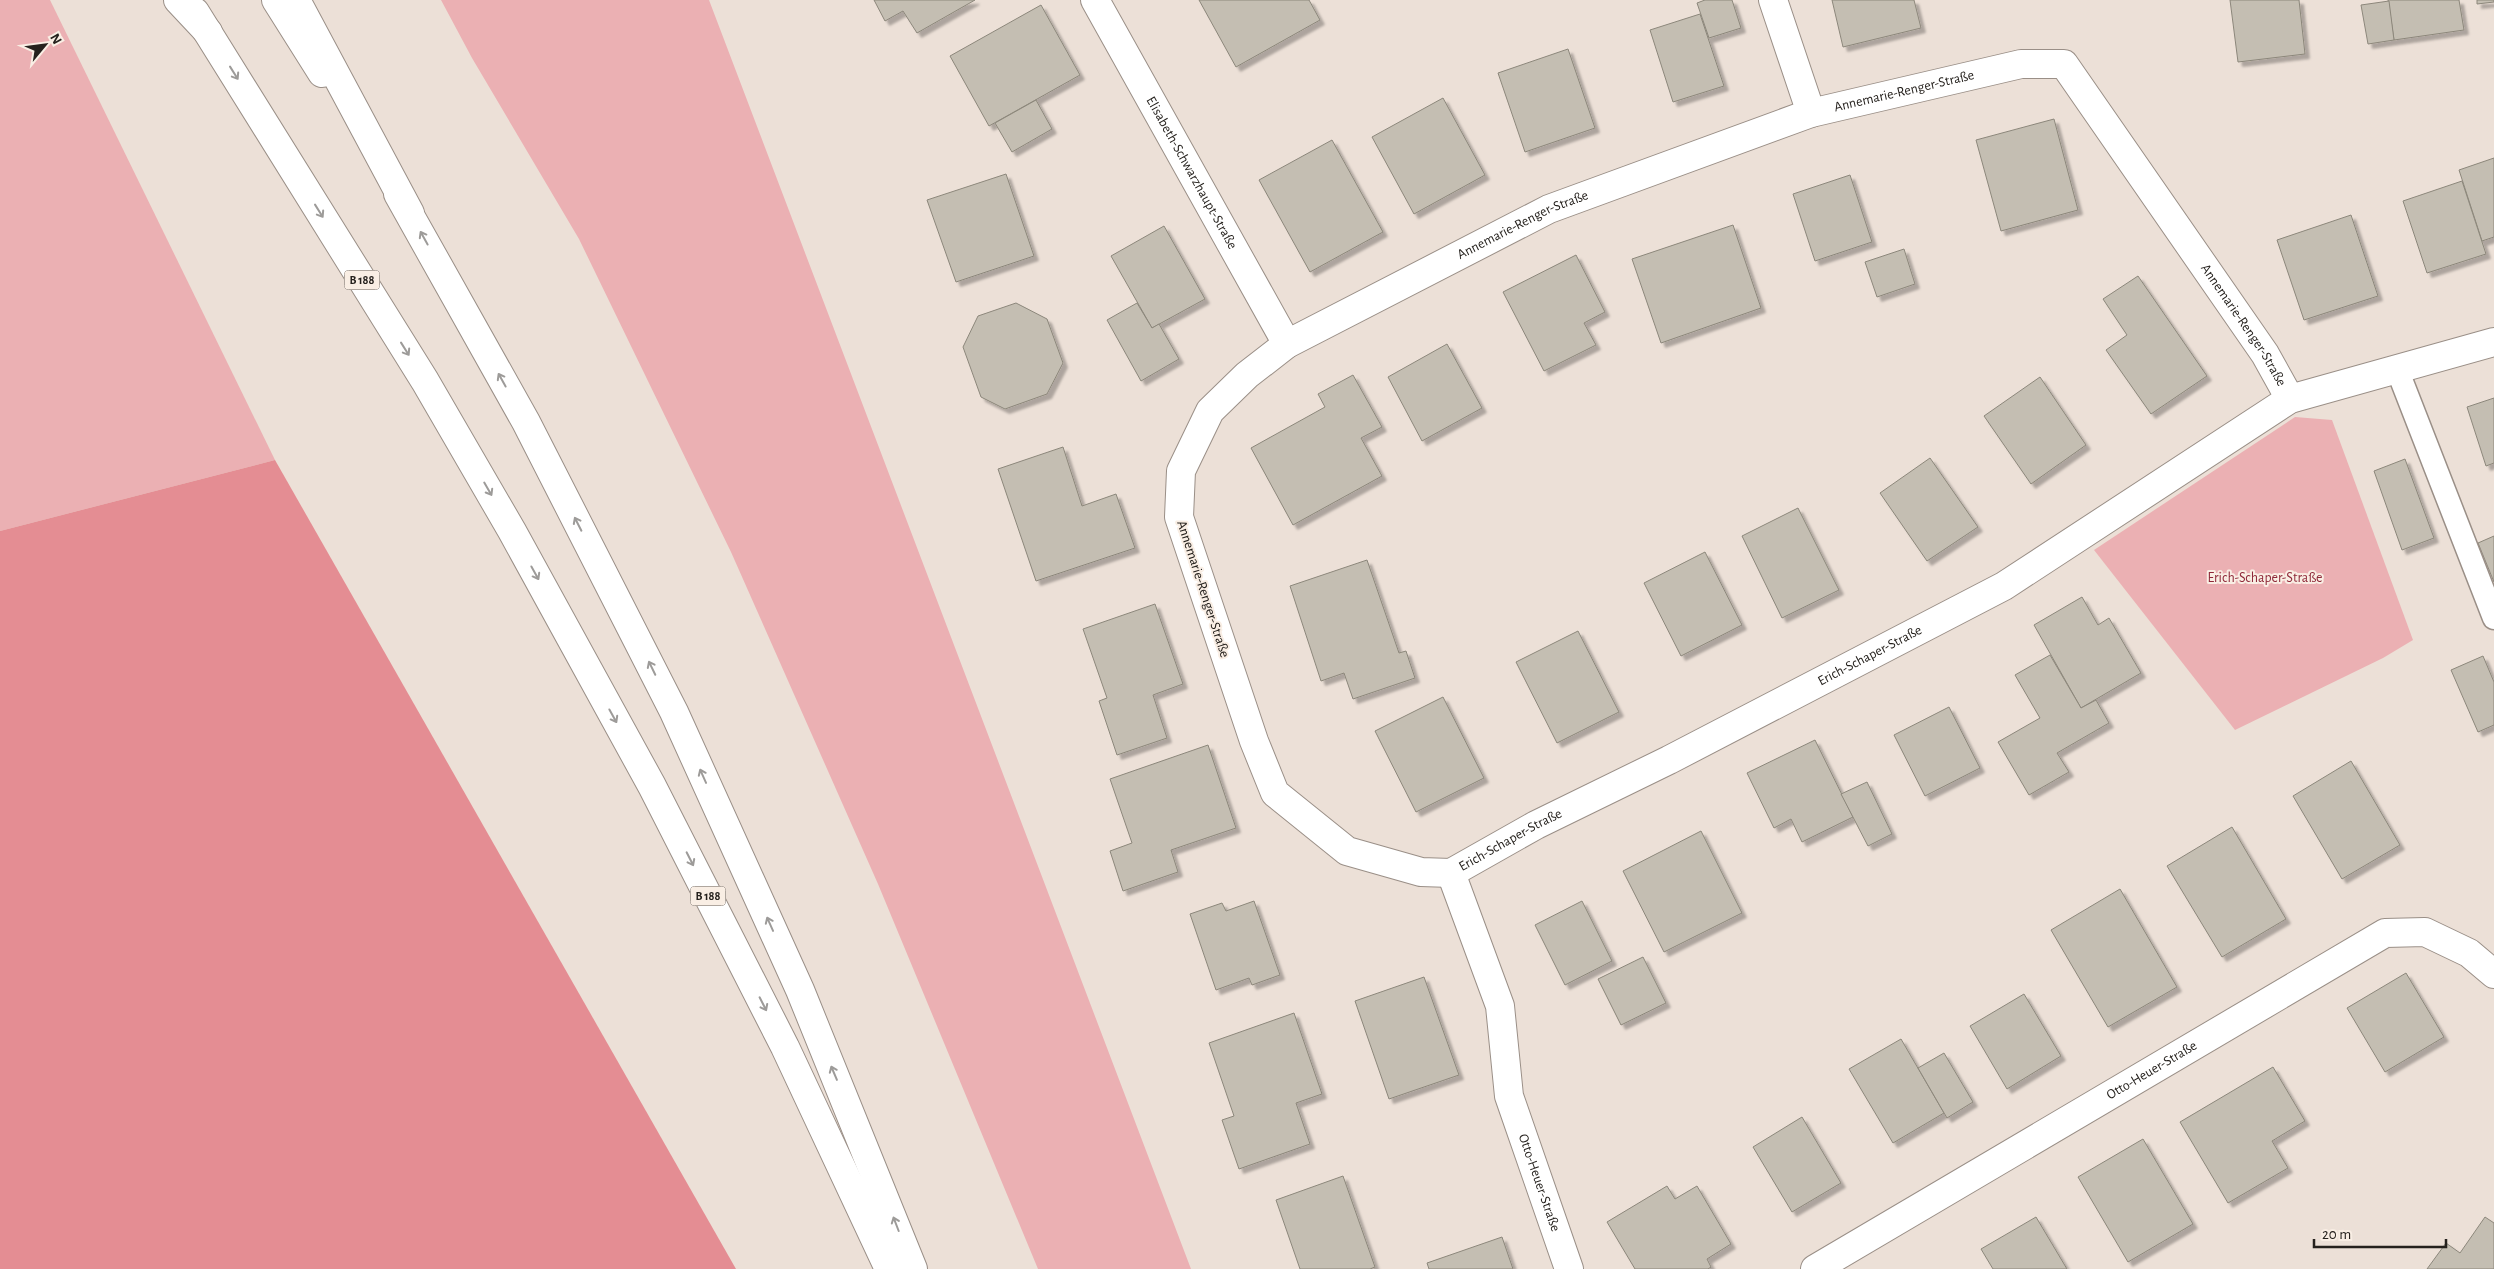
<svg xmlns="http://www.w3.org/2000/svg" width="2494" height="1269" font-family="'Alegreya Sans',sans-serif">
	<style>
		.green { fill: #ebb0b3 }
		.forest { fill: #e48d93 }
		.building { fill: #c4beb2; stroke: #8c877b; filter: url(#shadow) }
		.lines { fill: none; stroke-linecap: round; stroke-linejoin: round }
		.service-casing { stroke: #9a8f87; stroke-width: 25 }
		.minor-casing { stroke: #9a8f87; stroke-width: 30 }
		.primary-casing { stroke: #9a8f87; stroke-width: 30 }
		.trunk-casing { stroke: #9a8f87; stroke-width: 30 }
		.service { stroke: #fff; stroke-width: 22 }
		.minor { stroke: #fff; stroke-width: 28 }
		.primary { stroke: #fff; stroke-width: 28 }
		.trunk { stroke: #fff; stroke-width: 28 }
		.oneway { stroke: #9d9b99 }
		.labels { text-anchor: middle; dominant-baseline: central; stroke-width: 4; stroke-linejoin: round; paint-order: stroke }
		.shield { fill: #f9eee4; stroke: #655e59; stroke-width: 1 }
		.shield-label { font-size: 12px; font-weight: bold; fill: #25211d }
		.street-label { font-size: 14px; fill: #25211d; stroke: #f9eee4 }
		.park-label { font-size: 14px; fill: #8e2839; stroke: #f9eee4 }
	</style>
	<defs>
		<filter id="shadow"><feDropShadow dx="4.5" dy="4.5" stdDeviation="1" flood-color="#0004"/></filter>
	</defs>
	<rect width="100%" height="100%" fill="#ece0d7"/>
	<g class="green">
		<path d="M 0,0 L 50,0 L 275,460 L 0,531 Z"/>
		<path d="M 441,0 L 709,0 L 1191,1269 L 1038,1269 L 878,884 L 731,552 L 579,239 L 472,58 Z"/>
		<path d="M 2295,417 L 2332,420 L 2413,640 L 2383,658 L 2235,730 L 2094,550 Z"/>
	</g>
	<path class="forest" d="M 275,460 L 736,1269 L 0,1269 L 0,531 Z"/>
	<g class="building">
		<path d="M 874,0 L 975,0 L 917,33 L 903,11 L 885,21 Z"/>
		<path d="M 1199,0 L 1309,0 L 1320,20 L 1236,67 Z"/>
		<path d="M 1705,0 L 1732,0 L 1741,28 L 1709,38 L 1697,3 Z"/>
		<path d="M 1832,0 L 1914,0 L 1921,28 L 1843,47 Z"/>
		<path d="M 2230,0 L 2299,0 L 2305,54 L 2238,62 Z"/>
		<path d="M 2459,0 L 2464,30 L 2394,40 L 2388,0 Z"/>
		<path d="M 2477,0 L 2494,0 L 2494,2 L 2477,4 Z"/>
		<path d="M 2389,1 L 2394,40 L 2368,44 L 2361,5 Z"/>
		<path d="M 1041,5 L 1080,75 L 989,126 L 950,56 Z"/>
		<path d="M 1700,14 L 1724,86 L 1673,102 L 1650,30 Z"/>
		<path d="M 1568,49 L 1595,128 L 1525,152 L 1498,73 Z"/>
		<path d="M 1443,98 L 1485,175 L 1414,214 L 1372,137 Z"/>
		<path d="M 1036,100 L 1052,129 L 1012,152 L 995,123 Z"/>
		<path d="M 2054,119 L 2078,210 L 2001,231 L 1976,140 Z"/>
		<path d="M 1332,140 L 1383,232 L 1310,272 L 1259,180 Z"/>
		<path d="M 2494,158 L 2494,237 L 2482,241 L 2459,170 Z"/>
		<path d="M 1006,174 L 1034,256 L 956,282 L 927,200 Z"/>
		<path d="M 1850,175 L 1872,242 L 1815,261 L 1793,194 Z"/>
		<path d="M 2462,181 L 2486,254 L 2427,273 L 2403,201 Z"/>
		<path d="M 2351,215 L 2378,296 L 2304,320 L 2277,240 Z"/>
		<path d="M 1733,225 L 1761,308 L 1661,343 L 1632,259 Z"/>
		<path d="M 1164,226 L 1205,299 L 1152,328 L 1111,256 Z"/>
		<path d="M 1904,249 L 1915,284 L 1877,297 L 1865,262 Z"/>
		<path d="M 1576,255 L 1605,312 L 1584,323 L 1596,345 L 1544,371 L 1503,292 Z"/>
		<path d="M 2138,276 L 2207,376 L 2151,414 L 2106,350 L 2127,335 L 2103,299 Z"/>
		<path d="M 1016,303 L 1047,319 L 1063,363 L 1047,394 L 1005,409 L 981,397 L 963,347 L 978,316 Z"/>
		<path d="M 1137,303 L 1152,328 L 1159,324 L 1179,359 L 1141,381 L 1107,320 Z"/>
		<path d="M 1447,344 L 1482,408 L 1422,441 L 1388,377 Z"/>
		<path d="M 1353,375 L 1382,427 L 1361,438 L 1382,476 L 1293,525 L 1251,448 L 1325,407 L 1318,394 Z"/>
		<path d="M 2040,377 L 2086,445 L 2031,484 L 1984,416 Z"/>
		<path d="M 2494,398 L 2494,463 L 2486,466 L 2467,407 Z"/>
		<path d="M 1063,447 L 1082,506 L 1116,494 L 1135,548 L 1036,581 L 998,469 Z"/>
		<path d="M 1930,458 L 1978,527 L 1927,561 L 1880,493 Z"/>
		<path d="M 2405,459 L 2434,538 L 2402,550 L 2374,471 Z"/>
		<path d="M 1798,508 L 1839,590 L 1782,618 L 1742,536 Z"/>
		<path d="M 2494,536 L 2494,582 L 2478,543 Z"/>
		<path d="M 1705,552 L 1742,625 L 1681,656 L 1644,583 Z"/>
		<path d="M 1367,560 L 1399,653 L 1406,651 L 1415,678 L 1353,699 L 1344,673 L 1321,681 L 1290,586 Z"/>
		<path d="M 2082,597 L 2098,625 L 2109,618 L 2141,673 L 2081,708 L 2034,625 Z"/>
		<path d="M 1155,604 L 1183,684 L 1153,695 L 1167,738 L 1117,755 L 1099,701 L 1107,698 L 1083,629 Z"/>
		<path d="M 1578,631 L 1619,712 L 1557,743 L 1516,662 Z"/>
		<path d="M 2050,655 L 2081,708 L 2096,700 L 2109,723 L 2057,753 L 2069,772 L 2029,795 L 1998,742 L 2040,718 L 2015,675 Z"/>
		<path d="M 2483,656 L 2494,682 L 2494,725 L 2478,732 L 2451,670 Z"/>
		<path d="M 1443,697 L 1484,778 L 1416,812 L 1375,731 Z"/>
		<path d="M 1949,707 L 1980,768 L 1925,796 L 1894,735 Z"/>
		<path d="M 1815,740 L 1853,817 L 1802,842 L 1791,819 L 1774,828 L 1747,773 Z"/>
		<path d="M 1208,745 L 1236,828 L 1171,850 L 1178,872 L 1123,891 L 1110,851 L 1132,843 L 1110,779 Z"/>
		<path d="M 2351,761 L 2400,845 L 2342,879 L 2293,796 Z"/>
		<path d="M 1867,782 L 1892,834 L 1868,846 L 1841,794 Z"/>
		<path d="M 2232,827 L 2286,919 L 2222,957 L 2167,866 Z"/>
		<path d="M 1701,831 L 1742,913 L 1664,952 L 1623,871 Z"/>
		<path d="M 2120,889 L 2177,987 L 2108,1027 L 2051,930 Z"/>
		<path d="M 1254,901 L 1280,975 L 1252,985 L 1249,978 L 1216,990 L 1190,914 L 1222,903 L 1226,911 Z"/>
		<path d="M 1582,901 L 1612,961 L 1565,985 L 1535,925 Z"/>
		<path d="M 1643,957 L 1666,1003 L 1621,1025 L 1598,979 Z"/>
		<path d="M 2406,973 L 2444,1037 L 2385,1072 L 2347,1008 Z"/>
		<path d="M 1424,977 L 1459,1075 L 1389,1099 L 1355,1001 Z"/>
		<path d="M 2024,994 L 2061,1056 L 2007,1089 L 1970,1026 Z"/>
		<path d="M 1294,1013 L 1322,1094 L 1296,1103 L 1310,1144 L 1239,1169 L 1222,1120 L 1234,1116 L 1209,1043 Z"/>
		<path d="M 1901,1039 L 1944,1113 L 1893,1143 L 1849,1069 Z"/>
		<path d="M 1944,1053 L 1973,1102 L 1947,1118 L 1918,1068 Z"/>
		<path d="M 2273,1067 L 2305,1121 L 2272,1141 L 2288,1168 L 2228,1203 L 2180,1122 Z"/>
		<path d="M 1802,1117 L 1841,1183 L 1792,1212 L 1753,1147 Z"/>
		<path d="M 2143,1139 L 2193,1224 L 2128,1262 L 2078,1177 Z"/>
		<path d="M 1343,1176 L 1375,1267 L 1370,1269 L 1300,1269 L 1276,1200 Z"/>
		<path d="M 1667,1186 L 1675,1199 L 1697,1186 L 1731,1244 L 1707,1259 L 1711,1267 L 1708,1269 L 1635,1269 L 1607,1222 Z"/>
		<path d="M 2036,1217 L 2067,1269 L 1993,1269 L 1981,1249 Z"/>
		<path d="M 2485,1217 L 2494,1223 L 2494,1269 L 2427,1269 L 2446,1243 L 2460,1253 Z"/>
		<path d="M 1502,1237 L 1513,1269 L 1429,1269 L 1427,1263 Z"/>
	</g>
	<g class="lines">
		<defs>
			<path id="service" d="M 2397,369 L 2494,618"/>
			<g id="minor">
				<path id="s1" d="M 1095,0 L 1287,344"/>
				<path d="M 1773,0 L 1811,113"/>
				<path id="s2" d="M 1451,873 L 1421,872 L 1347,851 L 1275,793 L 1254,741 L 1179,517 L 1181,471 L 1210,411 L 1247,375 L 1287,344 L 1549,209 L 1811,113 L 2021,64 L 2064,64 L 2265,354 L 2290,399"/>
				<path id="s3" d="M 1451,873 L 1536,825 L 1669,760 L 2004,586 L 2290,399 L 2494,342"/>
				<path id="s4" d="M 1451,873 L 1500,1006 L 1509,1096 L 1569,1269"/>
				<path id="s5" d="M 1815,1269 L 2385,933 L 2425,932 L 2469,953 L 2494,974"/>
			</g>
			<g id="primary">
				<path d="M 276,0 L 322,73"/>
				<path d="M 195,12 L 425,381 L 512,531 L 652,786 L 785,1047 L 889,1269"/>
				<path d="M 398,194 L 526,422 L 674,712 L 800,990 L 913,1269"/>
			</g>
			<g id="trunk">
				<path d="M 178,0 L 208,32"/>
				<path d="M 296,0 L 410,213"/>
			</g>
		</defs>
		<use href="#service" class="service-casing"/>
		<use href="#minor" class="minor-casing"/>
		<use href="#primary" class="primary-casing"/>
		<use href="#trunk" class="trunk-casing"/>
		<use href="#service" class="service"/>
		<use href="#minor" class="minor"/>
		<use href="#primary" class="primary"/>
		<use href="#trunk" class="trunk"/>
	</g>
	<defs><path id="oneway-shaft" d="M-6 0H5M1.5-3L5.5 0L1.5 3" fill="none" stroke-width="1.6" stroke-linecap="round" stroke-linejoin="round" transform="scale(1.25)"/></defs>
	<g class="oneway">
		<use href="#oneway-shaft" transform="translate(234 73) rotate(58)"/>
		<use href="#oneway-shaft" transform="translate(319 211) rotate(58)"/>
		<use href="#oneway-shaft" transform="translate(424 238) rotate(-119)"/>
		<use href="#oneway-shaft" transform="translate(405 349) rotate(58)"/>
		<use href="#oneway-shaft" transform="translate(502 380) rotate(-119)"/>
		<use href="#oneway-shaft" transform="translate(488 489) rotate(60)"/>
		<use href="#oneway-shaft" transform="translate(578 524) rotate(-117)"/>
		<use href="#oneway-shaft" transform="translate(535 573) rotate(61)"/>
		<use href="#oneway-shaft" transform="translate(652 668) rotate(-116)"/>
		<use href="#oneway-shaft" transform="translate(613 716) rotate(61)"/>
		<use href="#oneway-shaft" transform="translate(703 776) rotate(-114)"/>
		<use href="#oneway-shaft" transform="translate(690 859) rotate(63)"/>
		<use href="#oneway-shaft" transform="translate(770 924) rotate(-114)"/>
		<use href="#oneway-shaft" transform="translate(763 1004) rotate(63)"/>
		<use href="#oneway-shaft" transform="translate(834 1073) rotate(-113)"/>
		<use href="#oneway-shaft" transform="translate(896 1224) rotate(-111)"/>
	</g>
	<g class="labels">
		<g class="shield">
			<rect x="344.5" y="270.5" width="35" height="19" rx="4"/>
			<rect x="690.5" y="886.5" width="35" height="19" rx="4"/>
		</g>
		<g class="shield-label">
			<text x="362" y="280">B 188</text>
			<text x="708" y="896">B 188</text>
		</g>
		<g class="street-label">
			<text stroke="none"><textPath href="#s2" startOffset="1376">Annemarie-Renger-Straße</textPath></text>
			<text stroke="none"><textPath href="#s1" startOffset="198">Elisabeth-Schwarzhaupt-Straße</textPath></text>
			<text stroke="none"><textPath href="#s2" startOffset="971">Annemarie-Renger-Straße</textPath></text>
			<text stroke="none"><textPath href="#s2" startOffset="1856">Annemarie-Renger-Straße</textPath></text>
			<text transform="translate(1203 589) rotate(72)">Annemarie-Renger-Straße</text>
			<text stroke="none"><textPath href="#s3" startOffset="472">Erich-Schaper-Straße</textPath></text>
			<text stroke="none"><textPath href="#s3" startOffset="68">Erich-Schaper-Straße</textPath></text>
			<text stroke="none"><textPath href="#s5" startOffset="391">Otto-Heuer-Straße</textPath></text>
			<text stroke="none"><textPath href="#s4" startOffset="324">Otto-Heuer-Straße</textPath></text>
		</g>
		<g class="park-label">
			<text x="2265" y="578">Erich-Schaper-Straße</text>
		</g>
	</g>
	<g transform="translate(45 45) rotate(61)" stroke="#f9eee4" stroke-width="4" paint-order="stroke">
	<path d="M0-4L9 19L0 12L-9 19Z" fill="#25211d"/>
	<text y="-8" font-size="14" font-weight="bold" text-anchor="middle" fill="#25211d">N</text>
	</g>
	<path d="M2314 1239v8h132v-8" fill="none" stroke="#25211d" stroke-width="2.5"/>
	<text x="2322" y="1239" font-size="15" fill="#25211d" stroke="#f9eee4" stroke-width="4" paint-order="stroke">20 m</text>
</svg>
